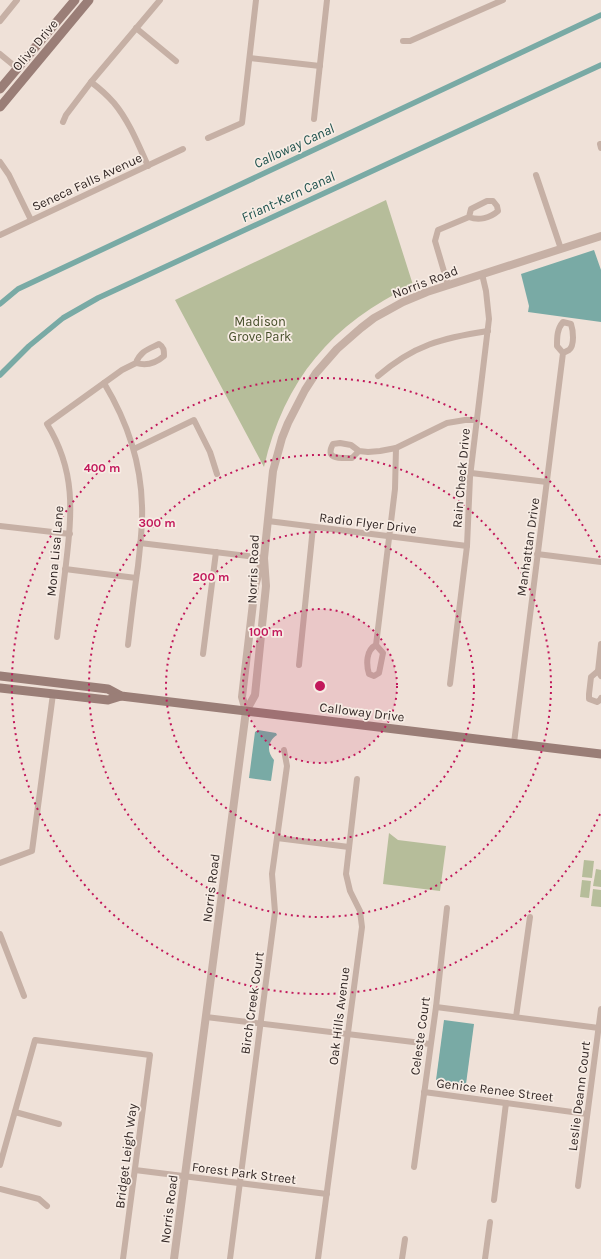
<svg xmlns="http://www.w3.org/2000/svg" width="601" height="1259" font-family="Karla,sans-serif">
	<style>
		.green { fill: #b6bd9a }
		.water { fill: #79aaa5 }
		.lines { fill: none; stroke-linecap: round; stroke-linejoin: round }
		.canal { stroke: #79aaa5; stroke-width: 5.5 }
		.minor { stroke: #c6b0a5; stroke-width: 6 }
		.tertiary { stroke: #c6b0a5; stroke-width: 8 }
		.secondary { stroke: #9a7e77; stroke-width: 9 }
		.ring { fill: none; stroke: #c2185b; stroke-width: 2; stroke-dasharray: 2 4 }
		.labels { text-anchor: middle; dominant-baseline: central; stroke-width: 3.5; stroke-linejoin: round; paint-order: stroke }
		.street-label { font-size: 13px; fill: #332826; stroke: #f7ece4 }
		.park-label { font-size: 13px; fill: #474f2b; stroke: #f7ece4 }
		.water-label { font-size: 14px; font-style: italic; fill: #1e514d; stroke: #f7ece4 }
		.centre { fill: #c2185b; stroke: #f7ece4; stroke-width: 2 }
		.ring-label { font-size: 12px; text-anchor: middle; font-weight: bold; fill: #c2185b; stroke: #f7ece4; stroke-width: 3.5; stroke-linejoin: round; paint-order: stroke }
	</style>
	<rect width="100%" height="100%" fill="#efe1d8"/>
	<g class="green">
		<path d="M 386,200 L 413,285 C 332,323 284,380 264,467 L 175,300 Z"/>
		<path d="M 389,833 L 398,840 L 446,846 L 440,891 L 383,884 Z"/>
		<path d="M 584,860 L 594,861 L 592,878 L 582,877 Z"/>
		<path d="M 596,869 L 601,870 L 601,887 L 593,886 Z"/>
		<path d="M 582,880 L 591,881 L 589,898 L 580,897 Z"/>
		<path d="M 593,889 L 601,890 L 601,907 L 591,906 Z"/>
	</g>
	<g class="water">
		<path d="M 594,250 L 601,270 L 601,322 L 528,312 L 529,306 L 521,274 Z"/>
		<path d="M 258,730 L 276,733 L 277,735 C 268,741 266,751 274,760 L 271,781 L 249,778 L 255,732 Z"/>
		<path d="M 444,1020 L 474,1024 L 466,1084 L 436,1080 Z"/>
	</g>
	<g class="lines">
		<g class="canal">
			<path d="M 0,304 L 18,289 L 601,15"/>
			<path d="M 0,375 L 29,346 L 63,318 L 98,298 L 601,65"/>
		</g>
		<g class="minor">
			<path d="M 0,21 L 17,0"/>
			<path d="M 136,28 L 176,61"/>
			<path d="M 403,41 L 410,41 L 503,0"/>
			<path d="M 0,54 L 17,68"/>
			<path d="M 250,58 L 320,66"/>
			<path d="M 91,82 C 99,88 107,95 114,103 C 129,121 138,144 148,166"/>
			<path d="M 314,119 L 327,0"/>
			<path d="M 63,122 L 66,115 L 91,82 L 160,0"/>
			<path d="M 208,138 L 242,123 L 256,0"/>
			<path d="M 600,144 L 601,148"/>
			<path d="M 0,162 L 9,175 L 31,220"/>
			<path d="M 536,175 L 561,249"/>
			<path d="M 0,235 L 183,149"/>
			<path d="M 448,285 L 435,241 L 438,230 L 469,217 C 479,221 490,218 498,211 L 497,206 L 493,201 L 487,201 L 471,209 L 469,217"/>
			<path d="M 378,376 C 414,345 442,338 488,331"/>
			<path d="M 104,383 C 127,421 141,461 142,506 C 143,526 140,546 138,566 C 134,593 131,619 128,645"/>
			<path d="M 134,449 L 194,420 L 210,452 L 217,474"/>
			<path d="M 359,451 L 352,458 C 341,458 324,460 333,444 L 340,443 L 351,445 L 359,451 L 368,452 L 380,451 L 396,448 L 447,423 L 465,420 L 477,420"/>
			<path d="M 471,473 L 547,482"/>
			<path d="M 268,521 L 467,546"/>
			<path d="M 0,526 L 70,534"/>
			<path d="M 140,543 L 264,558"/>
			<path d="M 537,554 L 601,562"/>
			<path d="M 65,569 L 136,578"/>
			<path d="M 57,637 C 60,612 63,588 66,564 C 72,512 76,471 47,424 L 122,370 L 136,363 C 140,351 149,349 159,344 C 164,347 164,350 164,356 C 156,363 146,366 136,363"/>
			<path d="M 601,644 L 598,671 L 601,676"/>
			<path d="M 376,645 L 383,653 L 379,673 L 374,676 L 369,674 C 366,664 366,650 376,645 L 395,489 L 396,448"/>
			<path d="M 203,654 L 216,552"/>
			<path d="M 299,665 L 313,527"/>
			<path d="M 598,671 L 591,677 L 589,694 L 589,699 L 597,702 L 600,700 L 601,698"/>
			<path d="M 450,684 L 467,546 L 470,477 L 489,319 L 486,291 L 482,274"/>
			<path d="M 514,743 L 563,353 C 565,352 567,351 569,350 C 575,345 573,330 571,324 L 563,322 C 557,329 557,337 557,346 L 563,353"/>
			<path d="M 277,838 L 349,847"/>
			<path d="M 0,863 L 32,851 L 53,694"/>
			<path d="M 0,934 L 24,996"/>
			<path d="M 436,1007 L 599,1028"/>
			<path d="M 206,1017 L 430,1044"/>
			<path d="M 516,1017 L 530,917"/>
			<path d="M 424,1092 L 587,1114"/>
			<path d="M 15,1112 L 59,1124"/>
			<path d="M 0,1165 L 35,1040 L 150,1055 L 123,1259"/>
			<path d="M 414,1167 L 436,1007 L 447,908"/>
			<path d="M 135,1170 L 327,1194"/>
			<path d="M 578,1186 L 601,1009"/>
			<path d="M 0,1189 L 39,1199 L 47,1206"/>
			<path d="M 494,1200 L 506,1103"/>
			<path d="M 230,1259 L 275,912 L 272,874 L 287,766 L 284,750"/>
			<path d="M 318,1259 L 362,927 L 360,911 L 350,891 L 346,874 L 357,779"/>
			<path d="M 402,1259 L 405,1239"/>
			<path d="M 485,1259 L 490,1222"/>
		</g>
		<g class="tertiary">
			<path d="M 246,711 L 242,697 L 255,586 L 262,562"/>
			<path d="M 174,1259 L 246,711 L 255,695 L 266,586 L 264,558 L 273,471 L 282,438 L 288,423 L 305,390 L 316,373 L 337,349 L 361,328 L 374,318 L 403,302 L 427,292 L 601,236"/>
		</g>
		<g class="secondary">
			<path d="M 0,89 L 75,0"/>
			<path d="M 0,107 L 89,0"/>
			<path d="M 0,676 L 108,689 L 121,696 L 601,754"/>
			<path d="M 0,688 L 108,700 L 121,696"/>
		</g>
	</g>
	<circle cx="320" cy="686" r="77" fill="#c2185b" fill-opacity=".12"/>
	<g class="ring">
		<circle cx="320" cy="686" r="77"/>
		<circle cx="320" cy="686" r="154"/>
		<circle cx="320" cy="686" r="231"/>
		<path d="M600 814A308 308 0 1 1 600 558"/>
	</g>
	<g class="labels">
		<g class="street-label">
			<text transform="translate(35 45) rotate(-50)">Olive Drive</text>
			<text transform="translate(87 182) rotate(-25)">Seneca Falls Avenue</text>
			<text transform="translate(425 282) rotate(-21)">Norris Road</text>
			<text transform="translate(461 478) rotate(-85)">Rain Check Drive</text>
			<text transform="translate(368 523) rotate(7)">Radio Flyer Drive</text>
			<text transform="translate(528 547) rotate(-82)">Manhattan Drive</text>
			<text transform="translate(55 551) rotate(-85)">Mona Lisa Lane</text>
			<text transform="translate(253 569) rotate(-88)">Norris Road</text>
			<text transform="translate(362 712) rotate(7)">Calloway Drive</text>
			<text transform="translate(211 888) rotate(-83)">Norris Road</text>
			<text transform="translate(252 1003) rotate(-82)">Birch Creek Court</text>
			<text transform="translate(339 1016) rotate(-83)">Oak Hills Avenue</text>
			<text transform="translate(420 1036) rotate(-82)">Celeste Court</text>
			<text transform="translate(495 1090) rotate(7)">Genice Renee Street</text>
			<text transform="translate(579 1096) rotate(-83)">Leslie Deann Court</text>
			<text transform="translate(126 1156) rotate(-83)">Bridget Leigh Way</text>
			<text transform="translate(244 1173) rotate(7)">Forest Park Street</text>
			<text transform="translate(169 1209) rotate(-83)">Norris Road</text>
		</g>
		<g class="park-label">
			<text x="260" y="321">Madison<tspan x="260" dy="15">Grove Park</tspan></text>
		</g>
		<g class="water-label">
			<text transform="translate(294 146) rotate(-25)">Calloway Canal</text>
			<text transform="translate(288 197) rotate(-25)">Friant-Kern Canal</text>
		</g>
	</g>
	<circle cx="320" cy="686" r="6" class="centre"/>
	<g class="ring-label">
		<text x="102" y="472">400 m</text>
		<text x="157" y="527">300 m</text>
		<text x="211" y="581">200 m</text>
		<text x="266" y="636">100 m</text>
	</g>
</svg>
